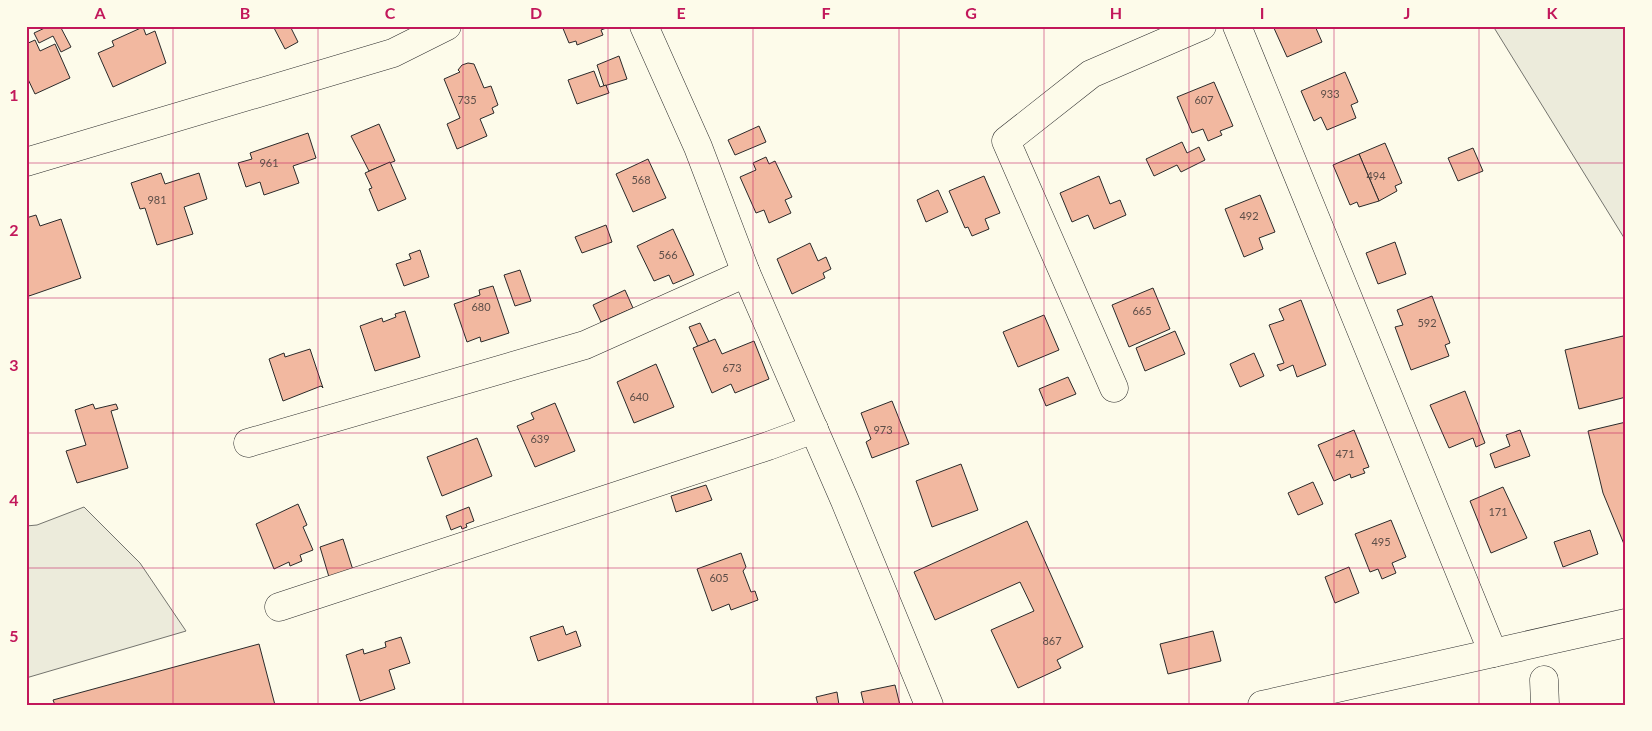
<svg xmlns="http://www.w3.org/2000/svg" width="1652" height="731" font-family="Lato,sans-serif">
	<style>
		.green { fill: #ecebdb; stroke: #74746e }
		.building { fill: #f2b8a0; stroke: #2b2b2b }
		.lines { fill: none; stroke-linecap: round; stroke-linejoin: round }
		.minor-casing { stroke: #2b2b2b; stroke-width: 29 }
		.major-casing { stroke: #2b2b2b; stroke-width: 29 }
		.minor { stroke: #fdfbea; stroke-width: 28 }
		.major { stroke: #fdfbea; stroke-width: 28 }
		.grid { fill: none; stroke: #c2185b; stroke-width: 1; stroke-opacity: 0.55 }
		.labels { text-anchor: middle; dominant-baseline: central; stroke-width: 4; stroke-linejoin: round; paint-order: stroke }
		.number-label { font-size: 11px; fill: #5d4e48 }
		.neatline { fill: none; stroke: #c2185b; stroke-width: 2 }
		.grid-label { font-size: 16px; text-anchor: middle; font-weight: bold; fill: #c2185b }
	</style>
	<rect width="100%" height="100%" fill="#fdfbea"/>
	<g class="green">
		<path d="M 1493,26 L 1626,26 L 1626,241 Z"/>
		<path d="M 84,507 L 140,563 L 186,631 L 26,678 L 26,526 L 37,525 Z"/>
	</g>
	<g class="building">
		<path d="M 49,26 L 60,26 L 71,47 L 61,52 L 53,36 L 39,43 L 34,33 Z"/>
		<path d="M 273,26 L 290,26 L 298,42 L 285,49 Z"/>
		<path d="M 562,26 L 609,26 L 609,27 L 601,30 L 603,35 L 577,45 L 576,41 L 569,43 Z"/>
		<path d="M 1273,26 L 1315,26 L 1322,42 L 1287,57 Z"/>
		<path d="M 143,27 L 146,35 L 155,31 L 166,63 L 113,87 L 98,53 L 114,46 L 112,41 Z"/>
		<path d="M 35,40 L 40,51 L 55,44 L 70,78 L 35,94 L 26,75 L 26,44 Z"/>
		<path d="M 619,56 L 627,79 L 604,86 L 597,65 Z"/>
		<path d="M 468,63 L 474,64 L 484,88 L 491,86 L 498,105 L 492,108 L 494,113 L 480,119 L 487,136 L 457,149 L 447,124 L 460,118 L 444,79 L 460,72 L 458,70 L 462,65 Z"/>
		<path d="M 594,71 L 600,87 L 606,85 L 609,93 L 577,104 L 568,80 Z"/>
		<path d="M 1345,72 L 1358,102 L 1351,105 L 1356,118 L 1327,130 L 1321,117 L 1314,121 L 1301,91 Z"/>
		<path d="M 1214,82 L 1233,126 L 1220,131 L 1222,135 L 1208,141 L 1203,129 L 1192,133 L 1177,97 Z"/>
		<path d="M 379,124 L 395,161 L 369,171 L 351,136 Z"/>
		<path d="M 759,126 L 766,142 L 735,155 L 728,140 Z"/>
		<path d="M 308,133 L 316,158 L 293,166 L 299,183 L 264,195 L 260,182 L 246,187 L 238,163 L 252,159 L 250,153 Z"/>
		<path d="M 1182,142 L 1187,153 L 1199,147 L 1205,160 L 1181,172 L 1177,165 L 1154,176 L 1146,159 Z"/>
		<path d="M 1385,143 L 1402,183 L 1395,186 L 1397,191 L 1379,201 L 1359,154 Z"/>
		<path d="M 1473,148 L 1483,171 L 1458,181 L 1448,158 Z"/>
		<path d="M 1359,154 L 1379,201 L 1359,207 L 1357,202 L 1350,205 L 1333,165 Z"/>
		<path d="M 766,157 L 769,164 L 775,161 L 792,197 L 785,200 L 791,213 L 769,223 L 764,210 L 756,213 L 740,177 L 756,170 L 753,163 Z"/>
		<path d="M 648,159 L 666,198 L 633,212 L 616,174 Z"/>
		<path d="M 390,162 L 406,199 L 378,211 L 369,189 L 372,188 L 365,173 Z"/>
		<path d="M 161,173 L 165,184 L 199,173 L 207,199 L 184,207 L 193,234 L 157,245 L 145,208 L 140,209 L 131,183 Z"/>
		<path d="M 984,176 L 1000,213 L 985,219 L 989,229 L 972,236 L 968,227 L 965,228 L 949,191 Z"/>
		<path d="M 1099,176 L 1110,204 L 1120,200 L 1126,215 L 1094,229 L 1088,215 L 1072,222 L 1060,193 Z"/>
		<path d="M 938,190 L 948,212 L 926,222 L 917,200 Z"/>
		<path d="M 1260,195 L 1275,232 L 1259,238 L 1263,249 L 1244,257 L 1225,209 Z"/>
		<path d="M 36,215 L 40,226 L 61,219 L 81,278 L 29,296 L 26,287 L 26,218 Z"/>
		<path d="M 606,225 L 612,242 L 582,253 L 575,237 Z"/>
		<path d="M 673,229 L 694,275 L 673,284 L 669,275 L 654,281 L 637,246 Z"/>
		<path d="M 1395,242 L 1406,274 L 1378,284 L 1366,253 Z"/>
		<path d="M 810,243 L 818,261 L 826,257 L 831,269 L 823,273 L 825,278 L 792,294 L 777,259 Z"/>
		<path d="M 420,250 L 429,277 L 404,286 L 396,264 L 411,259 L 409,254 Z"/>
		<path d="M 520,270 L 531,301 L 515,306 L 504,275 Z"/>
		<path d="M 493,286 L 509,333 L 481,342 L 480,337 L 467,342 L 454,304 L 480,295 L 479,290 Z"/>
		<path d="M 1153,288 L 1170,329 L 1129,347 L 1112,305 Z"/>
		<path d="M 625,290 L 633,308 L 601,322 L 593,305 Z"/>
		<path d="M 1432,296 L 1450,343 L 1445,345 L 1449,356 L 1411,370 L 1395,327 L 1403,325 L 1397,310 Z"/>
		<path d="M 1301,300 L 1326,365 L 1297,377 L 1293,365 L 1280,371 L 1277,365 L 1284,363 L 1269,325 L 1284,320 L 1279,309 Z"/>
		<path d="M 405,311 L 420,357 L 375,371 L 360,326 L 382,318 L 383,322 L 396,317 L 395,314 Z"/>
		<path d="M 1044,315 L 1059,350 L 1018,367 L 1003,332 Z"/>
		<path d="M 700,323 L 709,342 L 698,347 L 689,327 Z"/>
		<path d="M 1175,331 L 1185,354 L 1145,371 L 1136,348 Z"/>
		<path d="M 1623,336 L 1626,345 L 1626,397 L 1579,409 L 1565,350 Z"/>
		<path d="M 715,339 L 722,354 L 754,341 L 769,379 L 735,393 L 731,384 L 712,393 L 693,348 Z"/>
		<path d="M 310,349 L 323,388 L 321,386 L 283,401 L 269,359 L 284,353 L 285,357 Z"/>
		<path d="M 1254,353 L 1264,376 L 1240,387 L 1230,364 Z"/>
		<path d="M 656,364 L 674,407 L 634,423 L 617,382 Z"/>
		<path d="M 1068,377 L 1076,394 L 1046,406 L 1039,389 Z"/>
		<path d="M 1465,391 L 1485,443 L 1476,447 L 1473,438 L 1449,448 L 1430,405 Z"/>
		<path d="M 892,401 L 909,444 L 872,458 L 866,442 L 871,439 L 861,413 Z"/>
		<path d="M 555,403 L 575,451 L 535,467 L 517,426 L 534,419 L 531,413 Z"/>
		<path d="M 93,404 L 95,409 L 116,404 L 118,409 L 111,411 L 128,468 L 77,483 L 66,451 L 86,445 L 75,410 Z"/>
		<path d="M 1626,422 L 1626,549 L 1603,493 L 1588,431 Z"/>
		<path d="M 1354,430 L 1369,467 L 1363,469 L 1365,473 L 1351,478 L 1350,474 L 1334,481 L 1318,445 Z"/>
		<path d="M 1520,430 L 1530,456 L 1495,468 L 1490,454 L 1510,446 L 1506,435 Z"/>
		<path d="M 477,438 L 492,476 L 442,496 L 427,457 Z"/>
		<path d="M 961,464 L 978,510 L 932,527 L 916,481 Z"/>
		<path d="M 1313,482 L 1323,504 L 1298,515 L 1288,493 Z"/>
		<path d="M 706,485 L 712,500 L 676,512 L 671,496 Z"/>
		<path d="M 1503,487 L 1527,538 L 1491,553 L 1470,501 Z"/>
		<path d="M 298,504 L 307,525 L 303,527 L 313,550 L 300,555 L 302,561 L 290,566 L 289,562 L 274,569 L 256,524 Z"/>
		<path d="M 469,507 L 474,521 L 466,524 L 467,527 L 462,529 L 461,526 L 451,530 L 446,516 Z"/>
		<path d="M 1391,520 L 1406,557 L 1392,563 L 1396,573 L 1382,579 L 1378,569 L 1370,572 L 1355,534 Z"/>
		<path d="M 1027,521 L 1083,647 L 1057,660 L 1061,668 L 1018,688 L 991,630 L 1034,611 L 1020,582 L 935,620 L 914,572 Z"/>
		<path d="M 1590,530 L 1598,554 L 1563,567 L 1554,542 Z"/>
		<path d="M 343,539 L 353,570 L 329,577 L 320,547 Z"/>
		<path d="M 741,553 L 746,567 L 743,571 L 751,592 L 755,591 L 758,600 L 731,610 L 729,604 L 712,611 L 697,569 Z"/>
		<path d="M 1349,567 L 1359,593 L 1335,603 L 1325,577 Z"/>
		<path d="M 563,626 L 566,635 L 576,631 L 581,646 L 538,661 L 530,637 Z"/>
		<path d="M 1213,631 L 1221,661 L 1168,674 L 1160,644 Z"/>
		<path d="M 401,637 L 410,663 L 389,670 L 395,689 L 360,701 L 346,655 L 363,649 L 364,654 L 386,647 L 385,642 Z"/>
		<path d="M 259,644 L 275,705 L 55,705 L 53,700 Z"/>
		<path d="M 895,685 L 900,705 L 864,705 L 861,692 Z"/>
		<path d="M 837,692 L 839,705 L 818,705 L 816,697 Z"/>
	</g>
	<g class="lines">
		<defs>
			<g id="minor">
				<path d="M 644,26 L 698,147 L 746,273 L 845,501 L 929,705"/>
				<path d="M 1237,26 L 1493,653"/>
				<path d="M 26,162 L 393,53 L 447,26"/>
				<path d="M 1114,388 L 1006,141 L 1091,74 L 1202,26"/>
				<path d="M 248,443 L 585,345 L 746,273"/>
				<path d="M 279,607 L 768,446 L 814,429"/>
				<path d="M 1544,680 L 1545,705"/>
			</g>
			<path id="major" d="M 1262,705 L 1626,623"/>
		</defs>
		<use href="#minor" class="minor-casing"/>
		<use href="#major" class="major-casing"/>
		<use href="#minor" class="minor"/>
		<use href="#major" class="major"/>
	</g>
	<path class="grid" d="M 173,26 L 173,705M 318,26 L 318,705M 463,26 L 463,705M 608,26 L 608,705M 753,26 L 753,705M 899,26 L 899,705M 1044,26 L 1044,705M 1189,26 L 1189,705M 1334,26 L 1334,705M 1479,26 L 1479,705M 26,163 L 1626,163M 26,298 L 1626,298M 26,433 L 1626,433M 26,568 L 1626,568"/>
	<g class="labels">
		<g class="number-label">
			<text x="1330" y="93">933</text>
			<text x="467" y="99">735</text>
			<text x="1204" y="99">607</text>
			<text x="269" y="162">961</text>
			<text x="1376" y="175">494</text>
			<text x="641" y="179">568</text>
			<text x="157" y="199">981</text>
			<text x="1249" y="215">492</text>
			<text x="668" y="254">566</text>
			<text x="481" y="306">680</text>
			<text x="1142" y="310">665</text>
			<text x="1427" y="322">592</text>
			<text x="732" y="367">673</text>
			<text x="639" y="396">640</text>
			<text x="883" y="429">973</text>
			<text x="540" y="438">639</text>
			<text x="1345" y="453">471</text>
			<text x="1498" y="511">171</text>
			<text x="1381" y="541">495</text>
			<text x="719" y="577">605</text>
			<text x="1052" y="640">867</text>
		</g>
	</g>
	<rect width="1652" height="731" fill="none" stroke="#fdfbea" stroke-width="55"/>
	<rect x="28" y="28" width="1596" height="676" class="neatline"/>
	<g class="grid-label">
		<text x="100" y="19">A</text>
		<text x="245" y="19">B</text>
		<text x="390" y="19">C</text>
		<text x="536" y="19">D</text>
		<text x="681" y="19">E</text>
		<text x="826" y="19">F</text>
		<text x="971" y="19">G</text>
		<text x="1116" y="19">H</text>
		<text x="1262" y="19">I</text>
		<text x="1407" y="19">J</text>
		<text x="1552" y="19">K</text>
		<text x="14" y="101">1</text>
		<text x="14" y="236">2</text>
		<text x="14" y="371">3</text>
		<text x="14" y="506">4</text>
		<text x="14" y="642">5</text>
	</g>
</svg>
